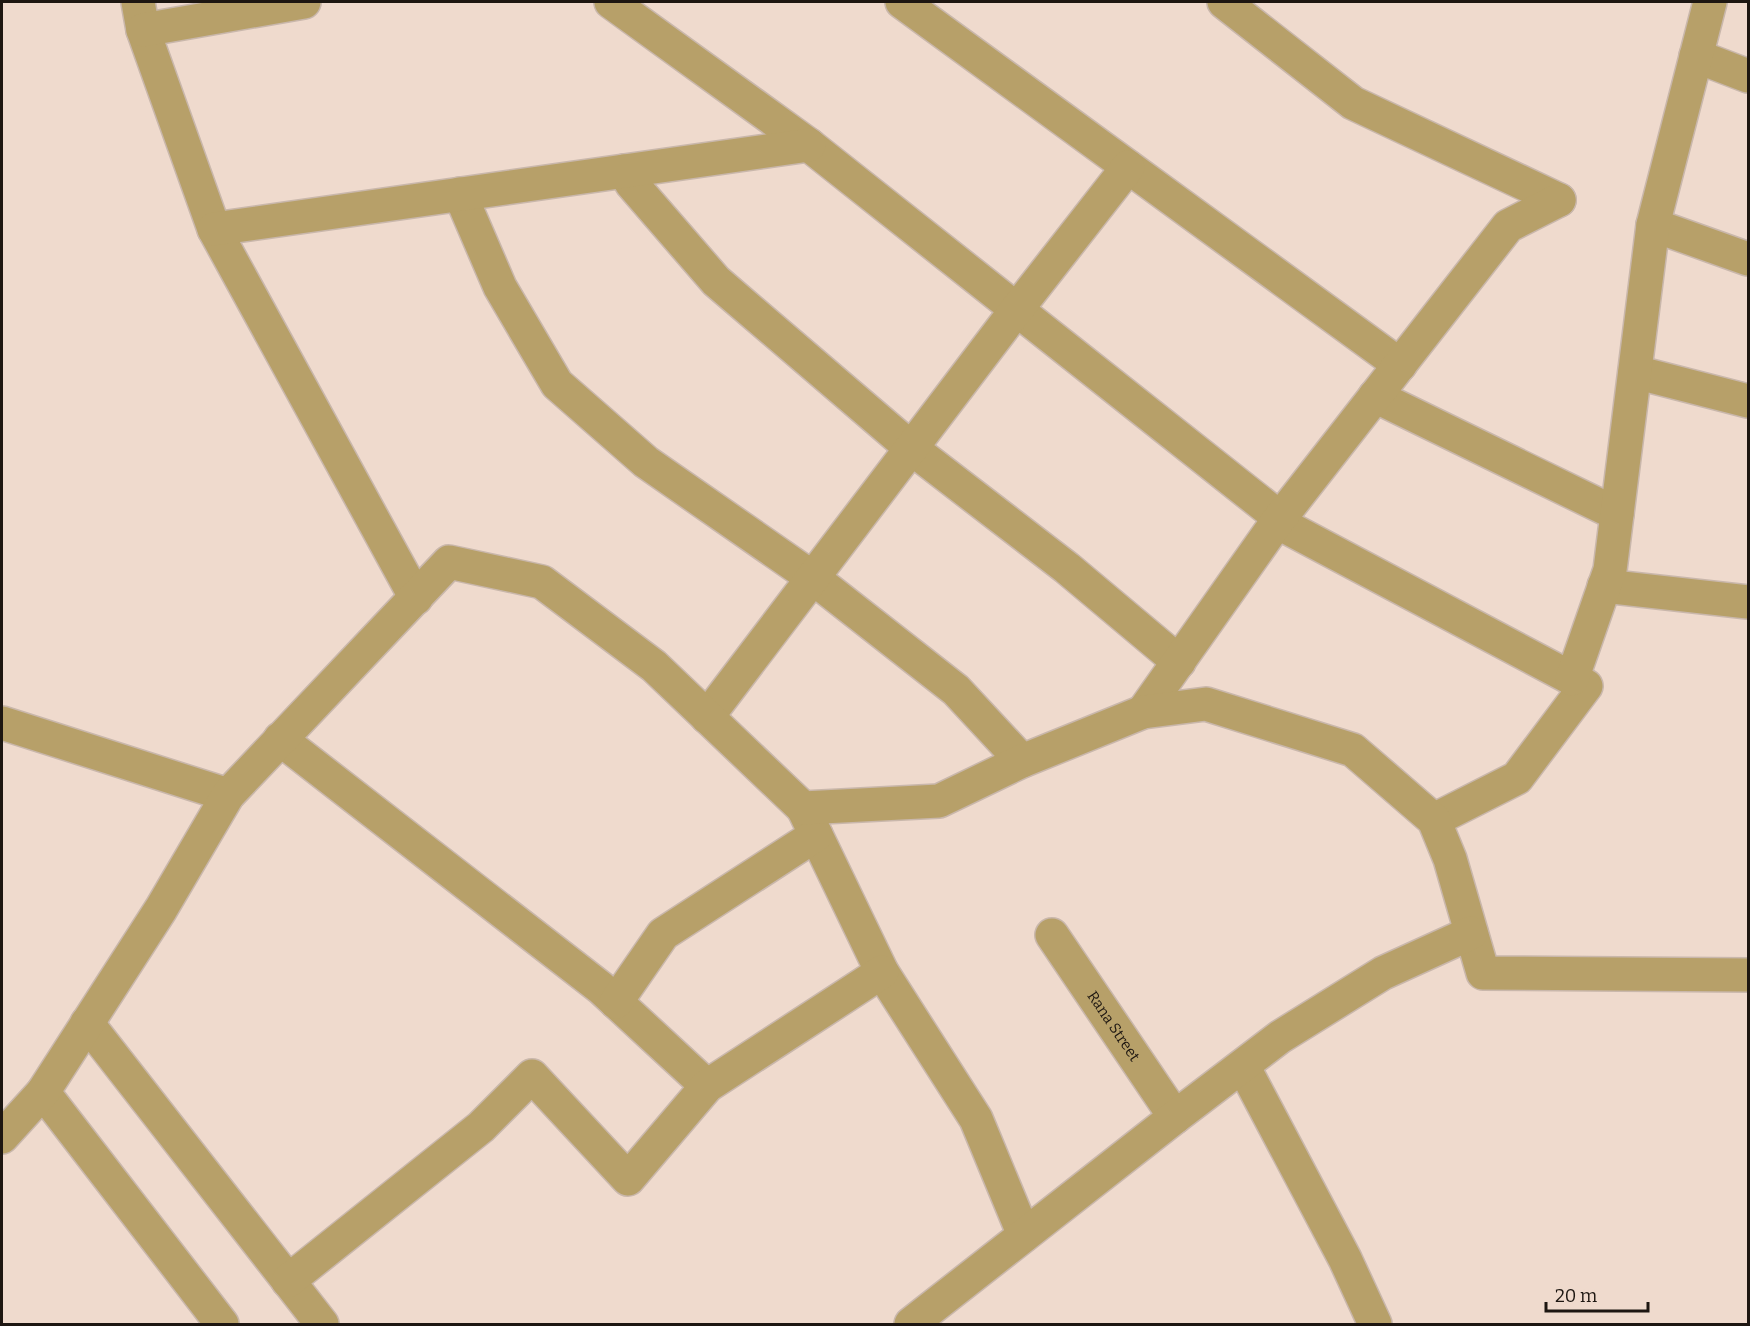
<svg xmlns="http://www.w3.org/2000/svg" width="1750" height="1326" font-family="Bitter,serif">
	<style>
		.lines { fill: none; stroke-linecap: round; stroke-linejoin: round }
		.minor-casing { stroke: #c9b7ab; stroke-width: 36 }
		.minor { stroke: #b7a069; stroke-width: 33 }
		.labels { text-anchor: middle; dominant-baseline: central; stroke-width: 6; stroke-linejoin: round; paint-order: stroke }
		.street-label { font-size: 15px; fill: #1d1611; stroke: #efdacd }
	</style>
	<rect width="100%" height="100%" fill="#efdacd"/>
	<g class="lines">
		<defs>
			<g id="minor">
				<path d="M 138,2 L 143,30 L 214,229 L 416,598"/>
				<path d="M 611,2 L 809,145 L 1280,518"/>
				<path d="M 902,2 L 1400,365"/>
				<path d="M 1224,2 L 1353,103 L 1559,200"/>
				<path d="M 143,30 L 304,2"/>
				<path d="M 1696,56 L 1748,76"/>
				<path d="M 624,171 L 632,184 L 716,281 L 911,448 L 1067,568 L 1179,662"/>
				<path d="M 460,194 L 500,287 L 557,384 L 646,462 L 813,578 L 956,690 L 1022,761"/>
				<path d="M 1653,225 L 1748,259"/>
				<path d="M 214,229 L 809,145"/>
				<path d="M 1635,372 L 1748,401"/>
				<path d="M 1375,396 L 1617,514"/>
				<path d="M 1277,522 L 1586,686 L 1517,778 L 1434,820"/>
				<path d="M 1604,586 L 1748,602"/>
				<path d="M 1572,679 L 1610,570 L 1653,225 L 1710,2"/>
				<path d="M 1143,712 L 1277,522 L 1508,226 L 1559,200"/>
				<path d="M 707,717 L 1017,309 L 1128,167"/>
				<path d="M 2,723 L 228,795"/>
				<path d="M 280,739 L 601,988 L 707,1086"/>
				<path d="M 803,808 L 882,972 L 976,1119 L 1024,1235"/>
				<path id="s1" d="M 1052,935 L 1175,1117"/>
				<path d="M 616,1002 L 663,934 L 816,835"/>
				<path d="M 87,1023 L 322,1324"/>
				<path d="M 1243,1066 L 1345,1259 L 1375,1324"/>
				<path d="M 43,1092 L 222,1324"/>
				<path d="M 2,1137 L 43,1092 L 161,909 L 228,795 L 449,562 L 542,582 L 654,666 L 803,808 L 939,801 L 1022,761 L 1143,712 L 1206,704 L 1353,750 L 1434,820 L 1450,859 L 1483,973 L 1748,975"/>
				<path d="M 288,1281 L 481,1127 L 532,1076 L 628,1179 L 707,1086 L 882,972"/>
				<path d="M 911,1324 L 1175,1117 L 1280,1037 L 1383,973 L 1471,933"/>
			</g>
		</defs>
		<use href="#minor" class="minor-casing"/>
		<use href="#minor" class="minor"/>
	</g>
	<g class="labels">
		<g class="street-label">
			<text stroke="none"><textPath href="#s1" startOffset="110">Rana Street</textPath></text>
		</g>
	</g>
	<rect width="1750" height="1326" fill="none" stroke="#1d1611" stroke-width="6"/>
	<path d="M1546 1302v9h102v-9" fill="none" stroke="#1d1611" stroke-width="3"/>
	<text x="1555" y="1302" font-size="18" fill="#1d1611" stroke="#efdacd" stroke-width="4.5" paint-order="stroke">20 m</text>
</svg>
